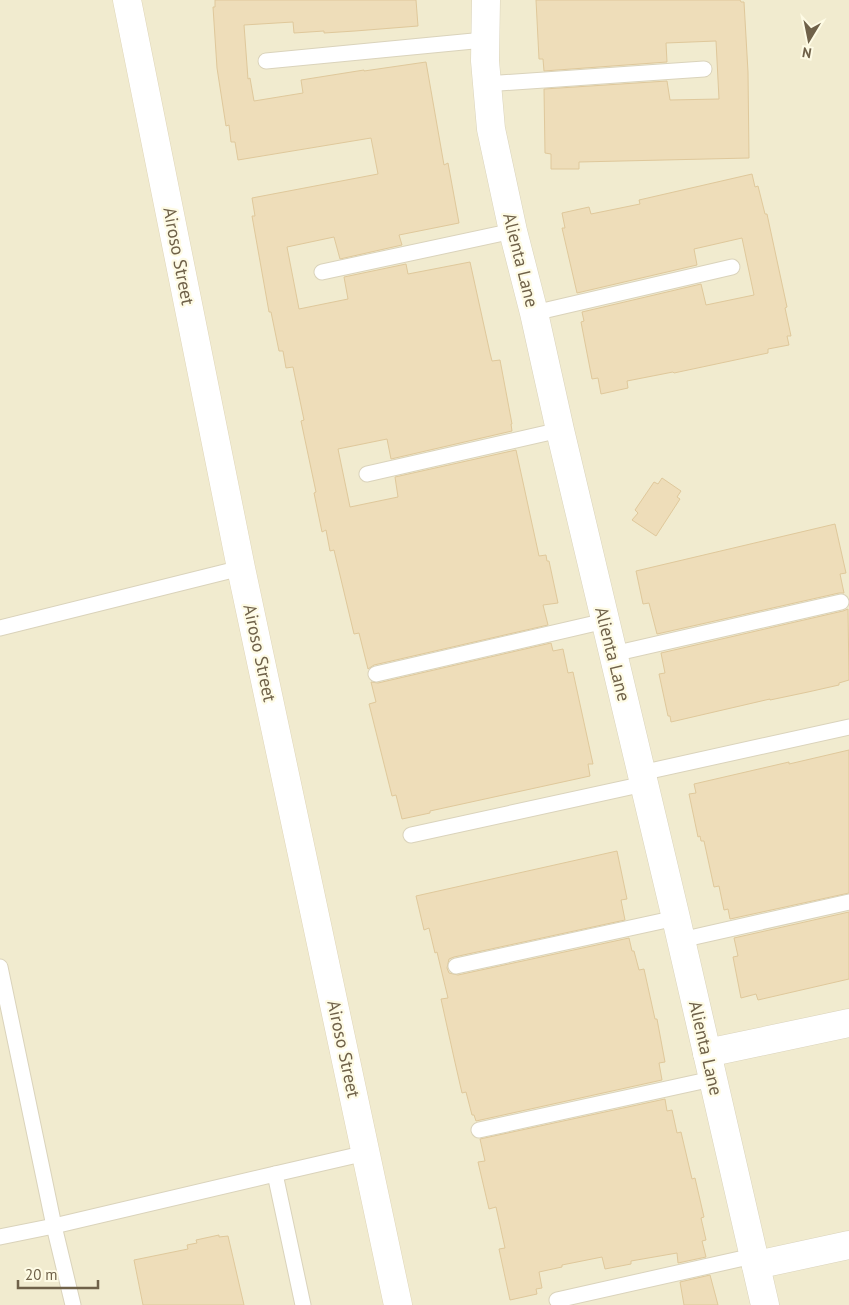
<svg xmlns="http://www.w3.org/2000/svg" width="849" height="1305" font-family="'PT Sans',sans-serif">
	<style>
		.residential { fill: #f1ebcf }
		.building { fill: #eeddb9; stroke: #dfc89b }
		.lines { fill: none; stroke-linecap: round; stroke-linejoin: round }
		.lane-casing { stroke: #dad3bb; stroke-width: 17 }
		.street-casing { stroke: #dad3bb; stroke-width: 29 }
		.secondary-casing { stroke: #dfd5b8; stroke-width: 29 }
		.lane { stroke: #fff; stroke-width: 15 }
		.street { stroke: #fff; stroke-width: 28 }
		.secondary { stroke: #fff; stroke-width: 28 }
		.labels { text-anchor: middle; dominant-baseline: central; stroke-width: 4.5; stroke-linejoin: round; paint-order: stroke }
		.street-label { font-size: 18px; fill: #6f6149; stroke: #fefbe5 }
	</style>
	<rect width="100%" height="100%" fill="#faf7e0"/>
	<rect class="residential" x="0" y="0" width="849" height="1305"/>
	<g class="building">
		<path d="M 215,0 L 416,0 L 418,26 L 355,31 L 324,33 L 324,31 L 294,33 L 293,22 L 244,25 L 248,79 L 250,78 L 254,101 L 303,93 L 301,80 L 364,70 L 364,71 L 426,62 L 444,165 L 448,163 L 459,223 L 399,235 L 402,245 L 340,259 L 334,237 L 287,247 L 299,309 L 348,299 L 344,277 L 406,264 L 408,274 L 470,262 L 490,353 L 492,361 L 500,360 L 512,424 L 511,424 L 512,431 L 391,459 L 387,439 L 338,449 L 350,507 L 398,497 L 395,477 L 516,450 L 539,556 L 546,555 L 547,561 L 549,561 L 558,603 L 543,605 L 548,625 L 374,665 L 368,669 L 359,633 L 354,634 L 334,550 L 330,551 L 326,530 L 322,532 L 314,493 L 316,492 L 301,421 L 304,420 L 293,367 L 286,368 L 283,351 L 279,351 L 271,312 L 269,312 L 252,216 L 255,216 L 252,198 L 378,174 L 371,138 L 238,160 L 235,142 L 231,142 L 229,125 L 226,126 L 217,68 L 213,7 L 215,7 Z"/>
		<path d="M 536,0 L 740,0 L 741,2 L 744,2 L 748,72 L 749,158 L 579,162 L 579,169 L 551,169 L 551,154 L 545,153 L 544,89 L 667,81 L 670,100 L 719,99 L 716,41 L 666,43 L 667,62 L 544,71 L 543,59 L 539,59 Z"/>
		<path d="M 752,174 L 755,187 L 758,186 L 765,214 L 767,214 L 776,256 L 787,307 L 785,308 L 791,336 L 787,336 L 789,345 L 768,349 L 768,353 L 674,373 L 673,372 L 627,381 L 628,388 L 601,394 L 598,378 L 592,379 L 581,322 L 584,321 L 582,312 L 701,284 L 706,305 L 754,295 L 742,238 L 694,249 L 697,265 L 577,293 L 562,228 L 565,228 L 562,213 L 589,207 L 591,214 L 640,204 L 639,200 Z"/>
		<path d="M 662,478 L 681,491 L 677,497 L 680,499 L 656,536 L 632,520 L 638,513 L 635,510 L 654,482 L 658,484 Z"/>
		<path d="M 835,524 L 846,573 L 840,574 L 844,593 L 839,593 L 657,634 L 649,603 L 643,604 L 636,571 Z"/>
		<path d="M 848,609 L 849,680 L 839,683 L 839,685 L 808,692 L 770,700 L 770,699 L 671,722 L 670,716 L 668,716 L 659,674 L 665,673 L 661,653 L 843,611 Z"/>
		<path d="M 551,643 L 553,651 L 563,649 L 568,673 L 573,672 L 593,764 L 588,764 L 590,776 L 430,811 L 430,813 L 402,819 L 396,795 L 392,796 L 369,704 L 376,702 L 371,682 L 378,683 Z"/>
		<path d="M 849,750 L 849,893 L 730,919 L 728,909 L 724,910 L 719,886 L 714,887 L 704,841 L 701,841 L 700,836 L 698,837 L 689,794 L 696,793 L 694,784 L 789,762 L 789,764 Z"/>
		<path d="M 617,851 L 627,899 L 621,900 L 625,920 L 454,957 L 449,959 L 447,968 L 449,973 L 458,975 L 629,938 L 632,951 L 634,951 L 639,970 L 644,969 L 655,1019 L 657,1019 L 665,1062 L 659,1063 L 662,1080 L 476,1121 L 474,1115 L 472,1115 L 466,1092 L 462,1093 L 454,1058 L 441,999 L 448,998 L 437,952 L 435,953 L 429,928 L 424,930 L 416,896 Z"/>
		<path d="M 849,912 L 849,979 L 758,1000 L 756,994 L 741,998 L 733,957 L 738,956 L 734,938 Z"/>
		<path d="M 665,1099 L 667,1111 L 672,1110 L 677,1133 L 681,1132 L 692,1179 L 695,1178 L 704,1217 L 701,1218 L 706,1240 L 702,1241 L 706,1257 L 678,1263 L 677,1253 L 631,1261 L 631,1264 L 605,1269 L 602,1257 L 562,1265 L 562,1267 L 539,1272 L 542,1288 L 536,1289 L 537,1294 L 510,1300 L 499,1249 L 505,1248 L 496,1207 L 489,1209 L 478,1162 L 485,1161 L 480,1139 Z"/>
		<path d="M 219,1235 L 219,1237 L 228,1236 L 244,1305 L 143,1305 L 134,1260 L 188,1249 L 187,1245 L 197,1243 L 196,1240 Z"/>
		<path d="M 710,1275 L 718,1305 L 684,1305 L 680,1282 Z"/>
	</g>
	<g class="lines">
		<defs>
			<g id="lane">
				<path d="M 266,61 L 484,40"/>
				<path d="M 486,84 L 704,69"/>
				<path d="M 322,272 L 513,231"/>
				<path d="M 534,313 L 732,267"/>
				<path d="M 367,474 L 560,430"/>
				<path d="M 0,628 L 241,568"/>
				<path d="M 613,654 L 841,602"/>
				<path d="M 376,674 L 605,621"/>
				<path d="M 641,773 L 849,727"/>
				<path d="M 411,835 L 644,784"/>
				<path d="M 681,940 L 849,902"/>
				<path d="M 456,966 L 676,918"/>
				<path d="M 0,967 L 54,1226 L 73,1305"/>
				<path d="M 479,1130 L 712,1079"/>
				<path d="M 275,1174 L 366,1153"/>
				<path d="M 0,1237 L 54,1226 L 275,1174 L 303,1305"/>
				<path d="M 557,1300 L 753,1256"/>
			</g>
			<g id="street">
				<path d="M 486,0 L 485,61 L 491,129 L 513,231 L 534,313 L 560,430 L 676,918 L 765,1305"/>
				<path d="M 707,1053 L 849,1023"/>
				<path d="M 756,1265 L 849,1245"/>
			</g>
			<path id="secondary" d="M 127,0 L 241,568 L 398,1305"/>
		</defs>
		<use href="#lane" class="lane-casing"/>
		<use href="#street" class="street-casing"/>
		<use href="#secondary" class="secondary-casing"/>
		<use href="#lane" class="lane"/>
		<use href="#street" class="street"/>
		<use href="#secondary" class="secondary"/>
	</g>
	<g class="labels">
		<g class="street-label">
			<text transform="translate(179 256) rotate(79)">Airoso Street</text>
			<text transform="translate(521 260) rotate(76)">Alienta Lane</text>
			<text transform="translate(260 653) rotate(78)">Airoso Street</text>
			<text transform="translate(613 654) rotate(76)">Alienta Lane</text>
			<text transform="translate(706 1048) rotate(77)">Alienta Lane</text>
			<text transform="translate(344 1049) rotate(78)">Airoso Street</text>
		</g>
	</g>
	<g transform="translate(809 40) rotate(190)" stroke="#fefbe5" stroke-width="4" paint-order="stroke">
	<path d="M0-4L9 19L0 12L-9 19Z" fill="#6f6149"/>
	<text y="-8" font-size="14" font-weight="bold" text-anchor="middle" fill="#6f6149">N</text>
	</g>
	<path d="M18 1280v8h80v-8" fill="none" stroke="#6f6149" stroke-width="2.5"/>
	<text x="25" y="1280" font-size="15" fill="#6f6149" stroke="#fefbe5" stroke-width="4" paint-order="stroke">20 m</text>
</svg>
